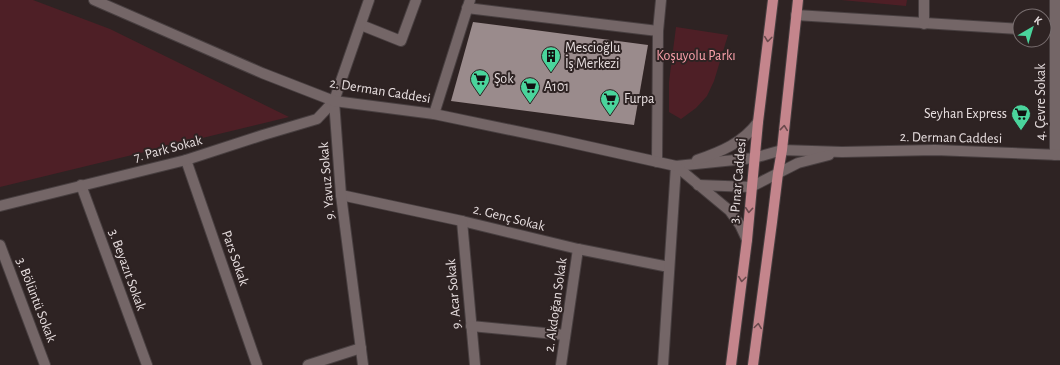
<svg xmlns="http://www.w3.org/2000/svg" width="1060" height="365" font-family="'Alegreya Sans',sans-serif">
	<style>
		.green { fill: #4e1f26 }
		.building { fill: #9a8b8c }
		.lines { fill: none; stroke-linecap: round; stroke-linejoin: round }
		.minor-casing { stroke: #483f40; stroke-width: 12 }
		.secondary-casing { stroke: #483f40; stroke-width: 12 }
		.primary-casing { stroke: #483f40; stroke-width: 12 }
		.minor { stroke: #746667; stroke-width: 10 }
		.secondary { stroke: #746667; stroke-width: 10 }
		.primary { stroke: #c4858c; stroke-width: 10 }
		.oneway { stroke: #6a4a4d }
		.labels { text-anchor: middle; dominant-baseline: central; stroke-width: 4; stroke-linejoin: round; paint-order: stroke }
		.poi-label { font-size: 14px; fill: #e8dfe0; stroke: #2e2323; text-anchor: start }
		.park-label { font-size: 14px; fill: #faa1ab; stroke: #2e2323 }
		.street-label { font-size: 14px; fill: #e8dfe0; stroke: #2e2323 }
	</style>
	<rect width="100%" height="100%" fill="#2e2323"/>
	<g class="green">
		<path d="M 0,0 L 33,0 L 110,29 L 289,117 L 0,187 Z"/>
		<path d="M 841,0 L 907,0 L 906,6 Z"/>
		<path d="M 676,27 L 728,35 L 714,81 L 707,96 L 696,108 L 681,119 L 669,112 L 669,82 Z"/>
	</g>
	<path class="building" d="M 473,22 L 648,45 L 634,125 L 451,101 Z"/>
	<g class="lines">
		<defs>
			<g id="minor">
				<path d="M 1055,0 L 1055,155"/>
				<path d="M 467,8 L 658,31"/>
				<path d="M 796,15 L 1020,29"/>
				<path d="M 924,24 L 924,0"/>
				<path d="M 361,25 L 401,41 L 416,0"/>
				<path d="M 434,114 L 470,0"/>
				<path d="M 186,160 L 257,365"/>
				<path d="M 657,162 L 658,31 L 661,0"/>
				<path d="M 81,185 L 147,365"/>
				<path d="M 341,195 L 462,221 L 578,249 L 669,267"/>
				<path d="M 0,206 L 186,160 L 263,135 L 317,119 L 334,101"/>
				<path d="M 462,221 L 475,365"/>
				<path d="M 0,245 L 45,365"/>
				<path d="M 471,326 L 565,335"/>
				<path d="M 308,365 L 361,348"/>
				<path d="M 363,365 L 341,195 L 334,101 L 369,0"/>
				<path d="M 561,365 L 578,249"/>
				<path d="M 663,365 L 676,166"/>
			</g>
			<g id="secondary">
				<path d="M 94,0 L 262,73 L 334,101 L 434,114 L 559,140 L 676,166 L 754,158 L 782,150 L 842,152 L 935,150 L 1060,155"/>
				<path d="M 697,160 C 720,152 743,143 758,122"/>
				<path d="M 676,166 L 730,211 L 740,225 L 747,240"/>
				<path d="M 698,185 L 751,187 L 798,163 L 829,155"/>
			</g>
			<g id="primary">
				<path d="M 731,365 L 747,240 L 758,122 L 773,0"/>
				<path d="M 753,365 L 772,222 L 778,173 L 782,150 L 798,0"/>
			</g>
		</defs>
		<use href="#minor" class="minor-casing"/>
		<use href="#secondary" class="secondary-casing"/>
		<use href="#primary" class="primary-casing"/>
		<use href="#minor" class="minor"/>
		<use href="#secondary" class="secondary"/>
		<use href="#primary" class="primary"/>
	</g>
	<defs><path id="oneway-chevron" d="M-2-3.5L2.5 0L-2 3.5" fill="none" stroke-width="1.6" stroke-linecap="round" stroke-linejoin="round"/></defs>
	<g class="oneway">
		<use href="#oneway-chevron" transform="translate(768 39) rotate(97)"/>
		<use href="#oneway-chevron" transform="translate(784 128) rotate(-84)"/>
		<use href="#oneway-chevron" transform="translate(749 210) rotate(95)"/>
		<use href="#oneway-chevron" transform="translate(742 279) rotate(97)"/>
		<use href="#oneway-chevron" transform="translate(758 326) rotate(-82)"/>
	</g>
	<defs>
		<symbol id="building-pin" viewBox="-11 -11 22 30"><path d="M0 17L-7.5 6A9.5 9.5 0 1 1 7.5 6Z" fill="#4ad49c" stroke="#2e2323"/><path d="M-4-6H4V6H1V3H-1V6H-4ZM-2.5-4.3h1.7v1.8h-1.7ZM.8-4.3h1.7v1.8H.8ZM-2.5-1h1.7V.8h-1.7ZM.8-1h1.7V.8H.8Z" fill="#111"/></symbol>
		<symbol id="supermarket-pin" viewBox="-11 -11 22 30"><path d="M0 17L-7.5 6A9.5 9.5 0 1 1 7.5 6Z" fill="#4ad49c" stroke="#2e2323"/><path d="M-6-5.5h2.5l.6 2H6L4.5 2H-2.5L-4.4-4H-6ZM-1.5 3.2a1.3 1.3 0 1 0 .1 0ZM3 3.2a1.3 1.3 0 1 0 .1 0Z" fill="#111"/></symbol>
	</defs>
	<g fill-rule="evenodd">
		<use href="#building-pin" x="540" y="45" width="22" height="30"/>
		<use href="#supermarket-pin" x="469" y="68" width="22" height="30"/>
		<use href="#supermarket-pin" x="519" y="76" width="22" height="30"/>
		<use href="#supermarket-pin" x="599" y="88" width="22" height="30"/>
		<use href="#supermarket-pin" x="1010" y="103" width="22" height="30"/>
	</g>
	<g class="labels">
		<g class="poi-label">
			<text x="565" y="48">Mescioğlu<tspan x="565" dy="16">İş Merkezi</tspan></text>
			<text x="494" y="79">Şok</text>
			<text x="544" y="87">A101</text>
			<text x="624" y="99">Furpa</text>
			<text x="1007" y="114" text-anchor="end">Seyhan Express</text>
		</g>
		<g class="park-label">
			<text x="696" y="56">Koşuyolu Parkı</text>
		</g>
		<g class="street-label">
			<text transform="translate(380 91) rotate(9)">2. Derman Caddesi</text>
			<text transform="translate(1041 102) rotate(-90)">4. Çevre Sokak</text>
			<text transform="translate(951 138) rotate(1)">2. Derman Caddesi</text>
			<text transform="translate(168 149) rotate(-15)">7. Park Sokak</text>
			<text transform="translate(327 181) rotate(-95)">9. Yavuz Sokak</text>
			<text transform="translate(738 181) rotate(-85)">3. Pınar Caddesi</text>
			<text transform="translate(509 218) rotate(14)">2. Genç Sokak</text>
			<text transform="translate(235 258) rotate(71)">Pars Sokak</text>
			<text transform="translate(127 270) rotate(70)">3. Beyazıt Sokak</text>
			<text transform="translate(454 294) rotate(-95)">9. Acar Sokak</text>
			<text transform="translate(36 300) rotate(69)">3. Bölüntü Sokak</text>
			<text transform="translate(556 305) rotate(-82)">2. Akdoğan Sokak</text>
		</g>
	</g>
	<g transform="translate(1032 28) rotate(38)"><circle r="19" fill="#2e2323" stroke="#786e6f"/>
	<path d="M0-3L7 15L0 10L-7 15Z" fill="#4ad49c"/>
	<text y="-6" font-size="11" font-weight="bold" text-anchor="middle" fill="#e8dfe0">K</text>
	</g>
</svg>
